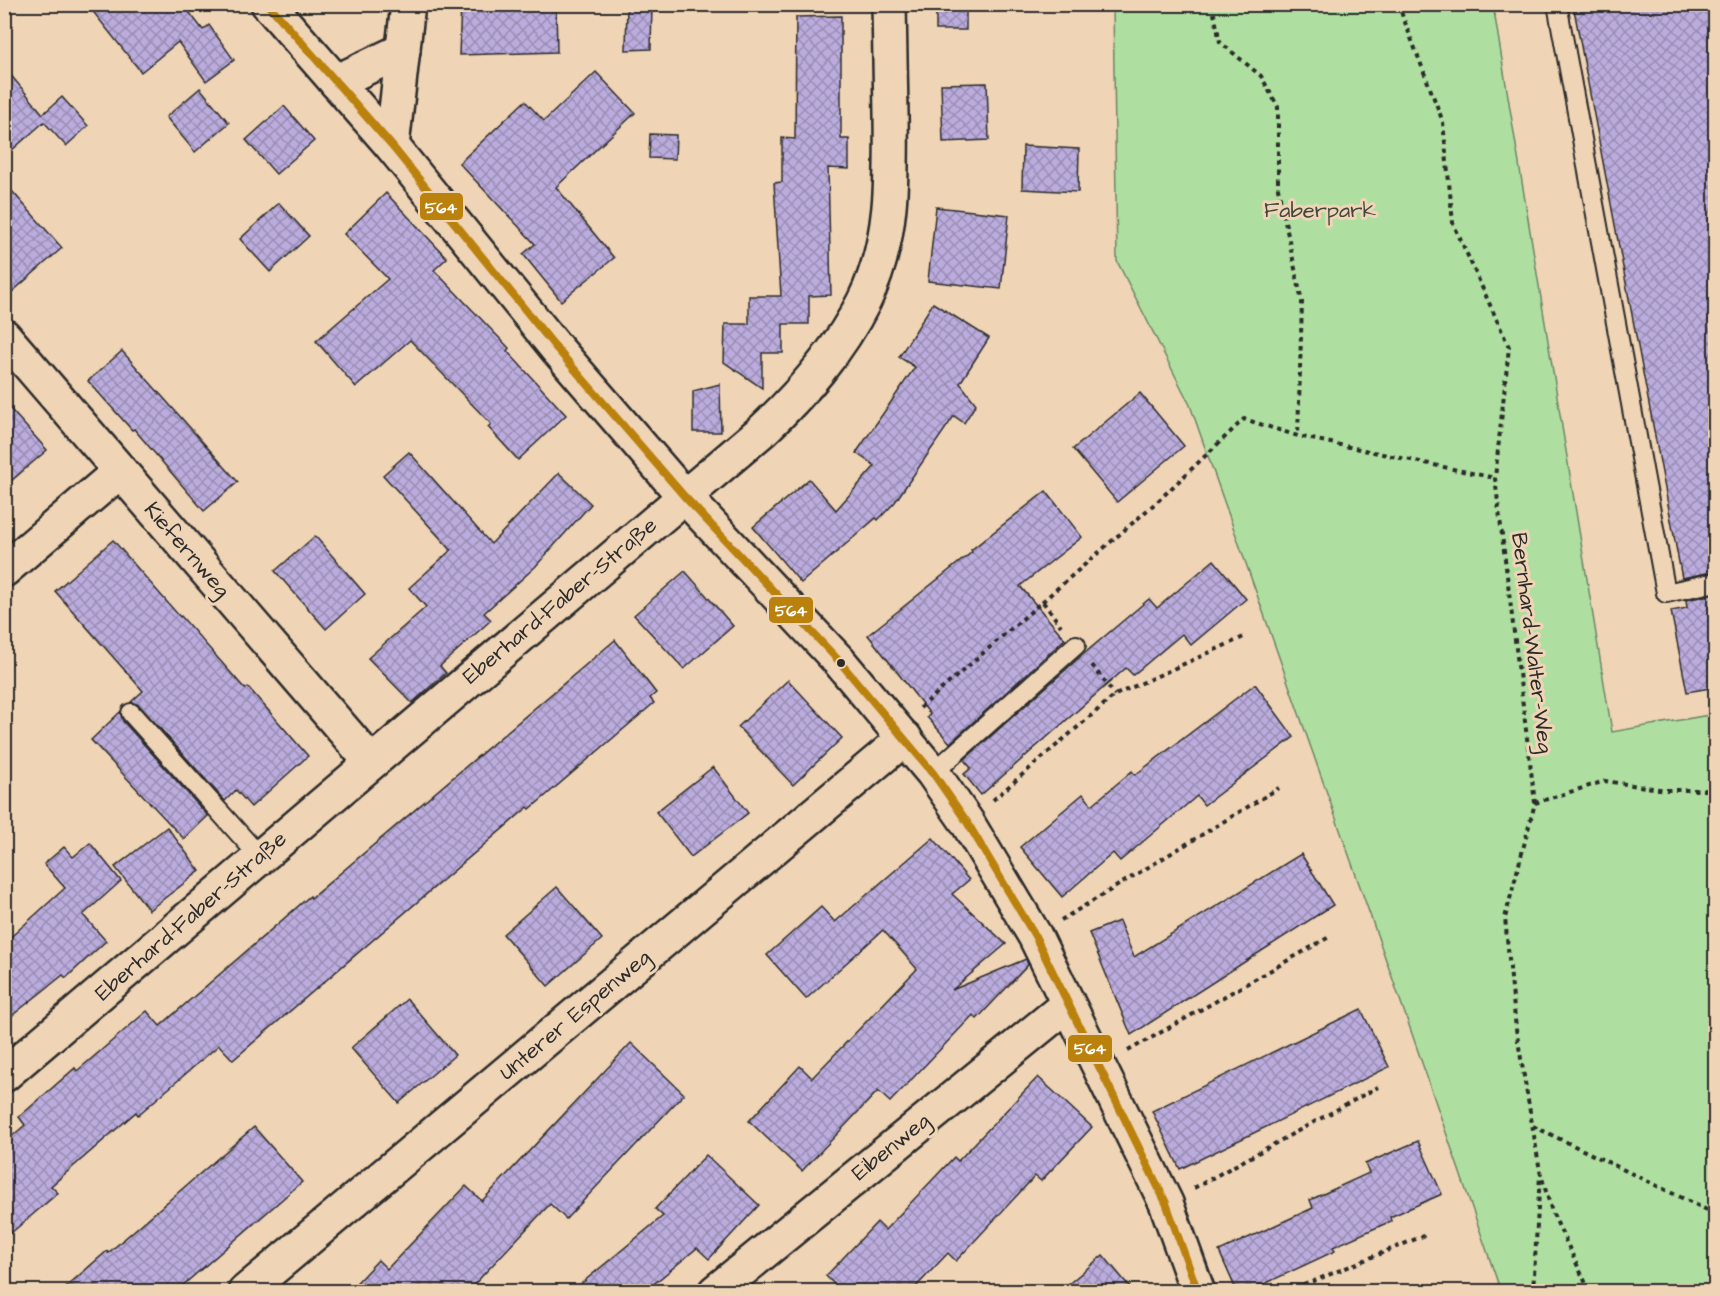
<svg xmlns="http://www.w3.org/2000/svg" width="1720" height="1296" font-family="'Architects Daughter',sans-serif">
	<style>
		.park { fill: #aedfa0; stroke: #6c8566; stroke-width: 1.5 }
		.building { fill: url(#building-cross-hatch); stroke: #2b2b2b; stroke-width: 1.5 }
		.lines { fill: none; stroke-linecap: round; stroke-linejoin: round }
		.service-casing { stroke: #2b2b2b; stroke-width: 22 }
		.minor-casing { stroke: #2b2b2b; stroke-width: 38 }
		.path { stroke: #2b2b2b; stroke-width: 4; stroke-dasharray: 4.5 4.5; stroke-linecap: butt }
		.service { stroke: #efd4b6; stroke-width: 18 }
		.minor { stroke: #efd4b6; stroke-width: 33 }
		.bus-1-casing { stroke: #efd4b6; stroke-width: 12 }
		.bus-1 { stroke: #ba810d; stroke-width: 8 }
		.bus-dot { fill: #2b2b2b; stroke: #efd4b6; stroke-width: 2 }
		.labels { text-anchor: middle; dominant-baseline: central; stroke-width: 6; stroke-linejoin: round; paint-order: stroke }
		.park-label { font-size: 22px; fill: #3f463d; stroke: #efd4b6 }
		.street-label { font-size: 22px; fill: #2b2b2b; stroke: #efd4b6 }
		.line-badge { stroke: #efd4b6; stroke-width: 2 }
		.badge-label { font-size: 16px; text-anchor: middle; font-weight: bold; fill: #fff }
	</style>
	<defs>
		<pattern id="building-cross-hatch" width="8" height="8" patternUnits="userSpaceOnUse" patternTransform="scale(1.5)"><rect width="8" height="8" fill="#bbacdd"/><path d="M0 0l8 8M0 8l8-8" fill="none" stroke="#988cb3"/></pattern>
	</defs>
	<rect width="100%" height="100%" fill="#efd4b6"/>
	<filter id="ink" filterUnits="userSpaceOnUse"><feTurbulence type="fractalNoise" baseFrequency=".0167" numOctaves="2"/><feDisplacementMap in="SourceGraphic" scale="12" xChannelSelector="R" yChannelSelector="G"/><feConvolveMatrix kernelMatrix="1 2 1 2 8 2 1 2 1" color-interpolation-filters="sRGB"/></filter>
	<g filter="url(#ink)">
		<path class="park" d="M 1113,5 L 1493,5 L 1612,732 L 1715,714 L 1715,1291 L 1499,1291 L 1499,1286 L 1410,1028 L 1190,405 L 1117,261 Z"/>
		<g class="building">
			<path d="M 87,4 L 183,4 L 203,30 L 209,25 L 234,60 L 206,81 L 178,42 L 141,72 Z"/>
			<path d="M 461,4 L 556,4 L 557,52 L 459,55 Z"/>
			<path d="M 627,4 L 652,4 L 651,49 L 626,50 Z"/>
			<rect x="936" y="4" width="30" height="26"/>
			<path d="M 1573,4 L 1716,4 L 1716,571 L 1682,578 Z"/>
			<path d="M 841,16 L 841,139 L 849,139 L 849,169 L 828,168 L 831,295 L 809,296 L 809,324 L 783,324 L 783,353 L 762,353 L 762,388 L 724,362 L 725,324 L 749,324 L 749,296 L 781,296 L 774,183 L 782,182 L 782,138 L 795,139 L 796,17 Z"/>
			<path d="M 4,67 L 43,114 L 62,97 L 88,126 L 66,146 L 44,122 L 4,157 Z"/>
			<path d="M 596,72 L 635,113 L 556,187 L 614,258 L 561,301 L 523,254 L 535,244 L 459,163 L 525,101 L 544,121 Z"/>
			<path d="M 987,83 L 989,140 L 943,142 L 941,84 Z"/>
			<path d="M 200,88 L 229,123 L 195,152 L 166,117 Z"/>
			<path d="M 284,106 L 314,141 L 276,174 L 246,140 Z"/>
			<path d="M 650,134 L 676,135 L 675,159 L 649,158 Z"/>
			<path d="M 1023,146 L 1079,149 L 1078,192 L 1022,189 Z"/>
			<path d="M 4,182 L 62,248 L 4,299 Z"/>
			<path d="M 386,193 L 447,258 L 434,270 L 509,348 L 507,351 L 566,415 L 518,460 L 488,427 L 491,424 L 410,340 L 356,387 L 316,341 L 388,279 L 344,234 Z"/>
			<path d="M 279,203 L 309,236 L 270,272 L 240,239 Z"/>
			<path d="M 936,207 L 1009,215 L 1001,289 L 928,281 Z"/>
			<path d="M 933,303 L 989,338 L 960,383 L 976,404 L 964,423 L 954,416 L 895,502 L 878,520 L 876,518 L 801,583 L 753,527 L 809,479 L 836,510 L 875,466 L 856,453 L 915,367 L 899,357 Z"/>
			<path d="M 122,351 L 238,482 L 204,511 L 134,429 L 132,430 L 88,381 Z"/>
			<path d="M 720,384 L 721,432 L 693,432 L 693,391 Z"/>
			<path d="M 1140,393 L 1184,446 L 1117,502 L 1073,449 Z"/>
			<path d="M 4,402 L 47,450 L 4,487 Z"/>
			<path d="M 409,452 L 491,544 L 559,473 L 591,504 L 535,567 L 484,613 L 491,620 L 440,666 L 446,673 L 412,703 L 368,658 L 426,607 L 409,588 L 451,550 L 383,475 Z"/>
			<path d="M 1046,491 L 1082,537 L 1020,586 L 1065,639 L 950,743 L 927,717 L 930,714 L 868,635 L 972,552 L 971,550 Z"/>
			<path d="M 315,536 L 365,594 L 326,629 L 275,571 Z"/>
			<path d="M 113,540 L 180,617 L 181,616 L 245,689 L 248,687 L 308,756 L 251,807 L 236,790 L 225,801 L 139,705 L 131,702 L 143,691 L 55,591 Z"/>
			<path d="M 1214,560 L 1246,599 L 1191,645 L 1182,634 L 1133,675 L 1126,668 L 981,795 L 964,774 L 971,768 L 964,760 L 1080,657 L 1149,599 L 1157,608 Z"/>
			<path d="M 685,571 L 733,626 L 684,669 L 634,615 Z"/>
			<path d="M 1716,594 L 1716,687 L 1687,692 L 1671,611 L 1687,608 L 1686,600 Z"/>
			<path d="M 615,640 L 656,693 L 650,698 L 654,703 L 530,809 L 528,807 L 233,1060 L 219,1045 L 138,1115 L 136,1112 L 51,1186 L 58,1193 L 4,1239 L 4,1143 L 25,1125 L 19,1117 L 75,1068 L 77,1071 L 147,1011 L 160,1026 L 310,896 L 311,898 Z"/>
			<path d="M 788,680 L 842,738 L 793,785 L 738,727 Z"/>
			<path d="M 1255,684 L 1294,737 L 1204,805 L 1197,796 L 1120,861 L 1113,853 L 1062,897 L 1020,847 L 1083,794 L 1092,805 L 1132,771 L 1135,775 Z"/>
			<path d="M 120,712 L 123,721 L 208,816 L 184,839 L 91,740 Z"/>
			<path d="M 713,767 L 748,813 L 691,857 L 656,812 Z"/>
			<path d="M 167,827 L 200,871 L 149,910 L 115,867 Z"/>
			<path d="M 933,838 L 969,880 L 952,894 L 1006,944 L 952,990 L 1026,959 L 1028,965 L 977,1019 L 973,1015 L 890,1102 L 878,1091 L 802,1171 L 749,1121 L 800,1066 L 812,1078 L 917,969 L 883,930 L 806,999 L 767,955 L 821,907 L 835,922 Z"/>
			<path d="M 90,843 L 121,881 L 83,915 L 106,941 L 66,978 L 63,975 L 4,1022 L 4,943 L 65,888 L 44,864 L 64,847 L 73,857 Z"/>
			<path d="M 1301,854 L 1333,905 L 1131,1035 L 1089,933 L 1119,921 L 1134,957 Z"/>
			<path d="M 557,887 L 602,939 L 548,986 L 503,934 Z"/>
			<path d="M 407,999 L 455,1055 L 399,1103 L 351,1048 Z"/>
			<path d="M 1361,1009 L 1389,1067 L 1180,1169 L 1152,1111 Z"/>
			<path d="M 631,1043 L 684,1094 L 566,1219 L 550,1204 L 467,1292 L 348,1292 L 378,1260 L 387,1269 L 466,1186 L 482,1201 Z"/>
			<path d="M 1038,1077 L 1092,1127 L 1041,1181 L 1035,1176 L 956,1261 L 948,1253 L 911,1292 L 842,1292 L 826,1276 L 877,1222 L 885,1230 L 954,1157 L 958,1161 Z"/>
			<path d="M 254,1127 L 302,1182 L 175,1292 L 60,1292 L 107,1251 L 108,1253 Z"/>
			<path d="M 1418,1141 L 1442,1194 L 1390,1217 L 1391,1221 L 1333,1247 L 1335,1251 L 1247,1292 L 1237,1292 L 1219,1251 L 1313,1208 L 1310,1200 L 1369,1173 L 1365,1164 Z"/>
			<path d="M 706,1155 L 759,1205 L 709,1259 L 697,1248 L 644,1292 L 571,1292 L 663,1216 L 655,1209 Z"/>
			<path d="M 1103,1255 L 1134,1292 L 1059,1292 Z"/>
		</g>
		<g class="lines">
			<defs>
				<g id="service">
					<path d="M 1557,4 L 1666,593 L 1716,582"/>
					<path d="M 131,713 L 260,857"/>
					<path d="M 933,773 L 1076,645"/>
				</g>
				<g id="minor">
					<path d="M 268,4 L 392,146 L 557,349 L 684,496 L 839,661 L 933,773 L 967,822 L 1035,936 L 1166,1203 L 1198,1292"/>
					<path d="M 336,82 L 403,50"/>
					<path d="M 392,146 L 408,4"/>
					<path d="M 4,336 L 371,762"/>
					<path d="M 4,570 L 119,472"/>
					<path d="M 4,1075 L 763,430 C 803,392 839,351 864,301 C 893,243 892,177 891,114 C 890,77 890,41 889,4"/>
					<path d="M 245,1292 L 905,738"/>
					<path d="M 715,1292 L 1067,1005"/>
				</g>
			</defs>
			<use href="#service" class="service-casing"/>
			<use href="#minor" class="minor-casing"/>
			<g class="path">
				<path d="M 1212,4 L 1220,42 L 1261,76 L 1278,107 L 1278,188 L 1302,302 L 1298,436"/>
				<path d="M 1398,4 L 1443,122 L 1453,223 L 1509,347 L 1495,478 L 1535,803 L 1505,918 L 1516,1029 L 1540,1171 L 1552,1212 L 1590,1292"/>
				<path d="M 1043,602 L 1061,626"/>
				<path d="M 1092,665 L 1115,695"/>
				<path d="M 920,708 L 1159,500 L 1244,419 L 1298,436 L 1495,478"/>
				<path d="M 993,800 L 1115,695 L 1246,636"/>
				<path d="M 1535,803 L 1605,781 L 1666,790 L 1716,790"/>
				<path d="M 1061,920 L 1279,788"/>
				<path d="M 1128,1051 L 1331,936"/>
				<path d="M 1533,1126 L 1705,1209 L 1716,1212"/>
				<path d="M 1194,1188 L 1378,1087"/>
				<path d="M 1287,1292 L 1428,1234"/>
				<path d="M 1533,1292 L 1540,1175"/>
			</g>
			<use href="#service" class="service"/>
			<use href="#minor" class="minor"/>
			<defs>
				<path id="bus-1" d="M 268,4 L 392,146 L 557,349 L 684,496 L 839,661 L 933,773 L 967,822 L 1035,936 L 1166,1203 L 1198,1292"/>
			</defs>
			<use href="#bus-1" class="bus-1-casing"/>
			<use href="#bus-1" class="bus-1"/>
		</g>
	</g>
	<circle class="bus-dot" cx="841" cy="663" r="5"/>
	<g class="labels">
		<g class="park-label">
			<text x="1320" y="210">Faberpark</text>
		</g>
		<g class="street-label">
			<text transform="translate(187 550) rotate(49)">Kiefernweg</text>
			<text transform="translate(560 601) rotate(-40)">Eberhard-Faber-Straße</text>
			<text transform="translate(1532 643) rotate(83)">Bernhard-Walter-Weg</text>
			<text transform="translate(191 916) rotate(-41)">Eberhard-Faber-Straße</text>
			<text transform="translate(575 1015) rotate(-40)">Unterer Espenweg</text>
			<text transform="translate(891 1147) rotate(-39)">Eibenweg</text>
		</g>
	</g>
	<g class="line-badge">
		<rect x="419" y="192" width="45" height="29" rx="6" fill="#ba810d"/>
		<rect x="768" y="596" width="46" height="28" rx="6" fill="#ba810d"/>
		<rect x="1067" y="1034" width="46" height="29" rx="6" fill="#ba810d"/>
	</g>
	<g class="badge-label">
		<text x="441" y="213">564</text>
		<text x="791" y="616">564</text>
		<text x="1090" y="1054">564</text>
	</g>
	<rect width="1720" height="1296" fill="none" stroke="#efd4b6" stroke-width="24"/>
	<rect x="12" y="12" width="1696" height="1272" fill="none" stroke="#2b2b2b" stroke-width="2" filter="url(#ink)"/>
</svg>
